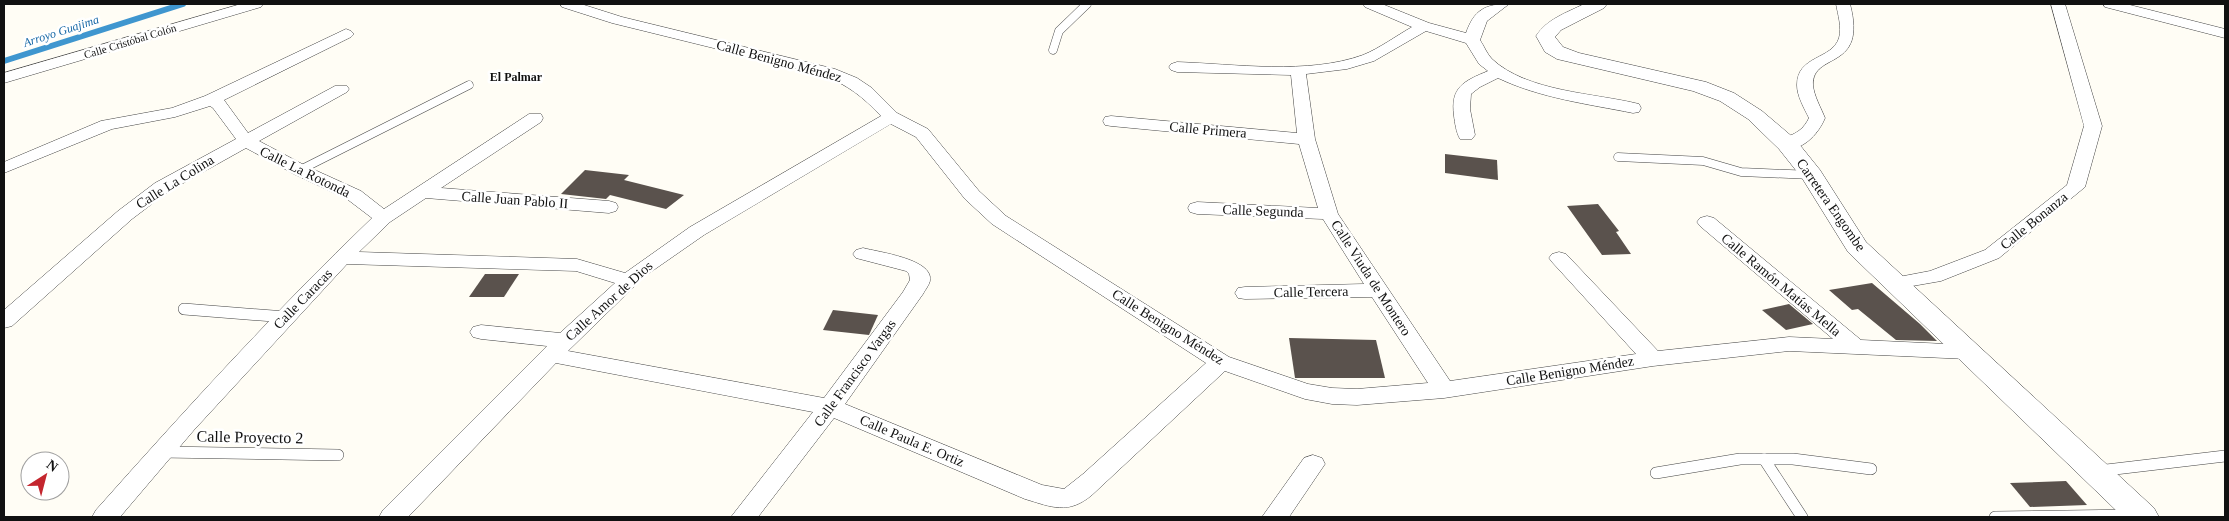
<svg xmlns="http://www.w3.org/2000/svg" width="2229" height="521" font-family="'Times New Roman',serif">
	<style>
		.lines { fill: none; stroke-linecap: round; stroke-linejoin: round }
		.stream { stroke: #3f96cf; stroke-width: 6 }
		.building { fill: #5a524d }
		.service-far1-casing { stroke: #444; stroke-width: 9 }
		.service-casing { stroke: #444; stroke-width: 12 }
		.minor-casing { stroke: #444; stroke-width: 1 }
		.tertiary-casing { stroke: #444; stroke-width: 1 }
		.service-far1 { stroke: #fff; stroke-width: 8 }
		.service { stroke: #fff; stroke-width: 11 }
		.minor { fill: #fff; fill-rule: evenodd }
		.tertiary { fill: #fff; fill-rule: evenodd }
		.labels { text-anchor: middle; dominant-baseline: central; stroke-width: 5; stroke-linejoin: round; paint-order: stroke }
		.far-street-label { font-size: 11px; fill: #111; stroke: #fff }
		.far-water-label { font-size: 12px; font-style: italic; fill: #1768a6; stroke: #fff }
		.far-neighbourhood-label { font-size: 12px; font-weight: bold; fill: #111; stroke: #fff }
		.street-label { font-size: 14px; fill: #111; stroke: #fff }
		.near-street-label { font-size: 16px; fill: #111; stroke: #fff }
	</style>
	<rect width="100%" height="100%" fill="#fffdf5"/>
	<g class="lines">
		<path class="stream" d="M 4,61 L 183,4"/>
	</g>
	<g class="building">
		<path d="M 1445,154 L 1497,160 L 1498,180 L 1445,173 Z"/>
		<path d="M 585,170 L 629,175 L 624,180 L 684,195 L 666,209 L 610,195 L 606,199 L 561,194 Z"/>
		<path d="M 1598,204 L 1619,231 L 1616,232 L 1631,254 L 1602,255 L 1567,206 Z"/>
		<path d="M 485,274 L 519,274 L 504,297 L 469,297 Z"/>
		<path d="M 1872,283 L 1920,324 L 1937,341 L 1896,340 L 1858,309 L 1852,310 L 1829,290 Z"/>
		<path d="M 1789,304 L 1813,324 L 1786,330 L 1762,310 Z"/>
		<path d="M 833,310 L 878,315 L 869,335 L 823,330 Z"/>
		<path d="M 1289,338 L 1376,340 L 1385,378 L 1295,378 Z"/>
		<path d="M 2066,481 L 2087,505 L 2030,507 L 2010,483 Z"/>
	</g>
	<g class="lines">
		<defs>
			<g id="service-far1">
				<path d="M 1053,50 L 1059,31 L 1087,4"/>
				<path d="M 1618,157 L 1703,161 L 1741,172 L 1812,175"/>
				<path d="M 300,170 L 469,85"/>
			</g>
			<g id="service">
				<path d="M 184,309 L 286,317"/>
				<path d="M 162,452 L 338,455"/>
				<path d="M 1764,459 L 1802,517"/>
				<path d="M 2098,471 L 2225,456"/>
				<path d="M 1656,473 L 1740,459 L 1793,459 L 1871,469"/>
				<path d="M 1995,517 L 2135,515"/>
			</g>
			<g id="minor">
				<path d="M 241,4 L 263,4 L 261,7 L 4,83 L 4,73 Z"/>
				<path d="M 560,4 L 581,4 L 622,17 L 835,69 L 857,78 L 872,88 L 897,113 L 928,129 L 979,191 L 1006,216 L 1229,357 L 1308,384 L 1332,388 L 1357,389 L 1428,383 L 1372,297 L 1245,299 L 1238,298 L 1235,293 L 1238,288 L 1245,287 L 1364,284 L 1323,219 L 1197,214 L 1190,212 L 1188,208 L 1190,204 L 1197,202 L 1318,208 L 1299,144 L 1111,126 L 1105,125 L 1103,121 L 1105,117 L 1111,116 L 1297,133 L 1291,75 L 1177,72 L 1171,70 L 1169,67 L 1171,64 L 1177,62 C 1235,64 1308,75 1363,55 C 1380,48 1396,36 1412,27 L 1365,7 L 1363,4 L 1382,4 L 1429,23 L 1466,33 C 1474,10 1485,4 1509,4 L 1487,21 L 1480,40 C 1484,46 1487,54 1492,59 C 1527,92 1595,93 1639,104 L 1641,108 L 1639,112 L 1633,113 C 1588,104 1540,98 1498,78 L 1480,87 L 1471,94 L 1470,109 L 1475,135 L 1472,139 L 1460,139 C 1456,132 1455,123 1454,116 C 1450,87 1464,81 1488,71 L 1479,64 L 1466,43 L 1426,31 L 1374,61 L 1347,69 L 1306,74 L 1315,139 L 1338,214 L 1450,381 L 1636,354 L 1552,262 L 1549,258 L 1552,254 L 1559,252 L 1566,254 L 1658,351 L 1789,337 L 1833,339 L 1700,226 L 1697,222 L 1700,218 L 1707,216 L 1714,218 L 1861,340 L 1968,345 L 1976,347 L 1979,352 L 1976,357 L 1968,359 L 1789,351 L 1653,366 L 1444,398 L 1357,405 L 1332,404 L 1305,399 L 1225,371 L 1092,495 C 1068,515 1052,507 1025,499 L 834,418 L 758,517 L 731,517 L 813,412 L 556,363 L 408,517 L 379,517 L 383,510 L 547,346 L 481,339 L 473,337 L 470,332 L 473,327 L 481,325 L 560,333 L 615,283 L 576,271 L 347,264 L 194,430 L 120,517 L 92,517 L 96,510 C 185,410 275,311 372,218 L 347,199 L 294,174 L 246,148 L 169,191 L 132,219 L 12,326 L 4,328 L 4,310 L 118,211 L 155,183 L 236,139 L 213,108 L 210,106 L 175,117 L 112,129 L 4,173 L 4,162 L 101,121 L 172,108 L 205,96 L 346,29 L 351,31 L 354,34 L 351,37 L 224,100 L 248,133 L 335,86 L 347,86 L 349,89 L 347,92 L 259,141 L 306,166 L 361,191 L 384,209 L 529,114 L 541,114 L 543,118 L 541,122 L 441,188 L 609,201 L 616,203 L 618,207 L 616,211 L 609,213 L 426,198 L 390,222 L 359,252 L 577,259 L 625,273 L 690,227 L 881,116 C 862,96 849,86 823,75 L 612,23 L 562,7 ZM 891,124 L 916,137 L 965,199 L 992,224 L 1206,363 L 1083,474 L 1064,489 L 1042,485 L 845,404 L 923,294 C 925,290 930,284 930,280 C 933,259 878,252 863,248 L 856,250 L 853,254 L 856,258 L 906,271 L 909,274 L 910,280 L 903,292 L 824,398 L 568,351 L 645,276 L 704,235 Z"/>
				<path d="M 1836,4 L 1850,4 C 1868,72 1812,51 1813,85 C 1814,96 1821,108 1825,118 C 1818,135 1801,153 1781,148 L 1778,144 C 1786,133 1799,138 1809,118 C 1804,108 1797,96 1797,85 C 1797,55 1832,60 1839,38 C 1842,27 1838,15 1836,4 Z"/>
				<path d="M 2051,4 L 2065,4 L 2102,126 L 2085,187 L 1999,258 L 1941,281 L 1895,289 L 1888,287 L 1885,283 L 1888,279 L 1930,271 L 1985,250 L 2067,185 L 2084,126 Z"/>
				<path d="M 2103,4 L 2126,4 L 2225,29 L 2225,38 L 2105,7 Z"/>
				<path d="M 1313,455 L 1322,458 L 1325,464 L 1289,517 L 1262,517 L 1304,458 Z"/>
			</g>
			<path id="tertiary" d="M 1584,4 L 1607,4 L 1604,8 L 1561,30 L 1555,37 L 1563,47 L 1579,53 L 1706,82 L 1734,93 L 1762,111 L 1795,139 L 1820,170 L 1866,242 L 2154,508 L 2159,517 L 2123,517 L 1848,252 L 1802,178 L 1779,149 L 1748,119 L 1720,101 L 1693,91 L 1557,59 L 1545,52 L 1536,36 C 1547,19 1566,13 1584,4 Z"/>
		</defs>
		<use href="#service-far1" class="service-far1-casing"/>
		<use href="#service" class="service-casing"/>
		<use href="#minor" class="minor-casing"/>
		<use href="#tertiary" class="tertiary-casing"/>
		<use href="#service-far1" class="service-far1"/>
		<use href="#service" class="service"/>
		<use href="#minor" class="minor"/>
		<use href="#tertiary" class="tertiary"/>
	</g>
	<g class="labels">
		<g class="far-street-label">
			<text transform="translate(130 41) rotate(-17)">Calle Cristóbal Colón</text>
		</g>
		<g class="far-water-label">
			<text transform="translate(61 31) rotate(-18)">Arroyo Guajima</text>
		</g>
		<g class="far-neighbourhood-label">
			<text x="516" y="77">El Palmar</text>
		</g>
		<g class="street-label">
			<text transform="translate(779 61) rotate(15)">Calle Benigno Méndez</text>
			<text transform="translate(1208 130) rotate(5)">Calle Primera</text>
			<text transform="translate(305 172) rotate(26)">Calle La Rotonda</text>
			<text transform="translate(175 182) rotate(-32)">Calle La Colina</text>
			<text transform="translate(515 200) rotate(4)">Calle Juan Pablo II</text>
			<text transform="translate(1831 205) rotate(55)">Carretera Engombe</text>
			<text transform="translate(1263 211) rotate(2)">Calle Segunda</text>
			<text transform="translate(2034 221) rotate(-39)">Calle Bonanza</text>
			<text transform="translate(1371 278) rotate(57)">Calle Viuda de Montero</text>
			<text transform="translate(1781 285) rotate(40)">Calle Ramón Matías Mella</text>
			<text transform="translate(1311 292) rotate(-1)">Calle Tercera</text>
			<text transform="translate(303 299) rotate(-46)">Calle Caracas</text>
			<text transform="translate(609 301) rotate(-42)">Calle Amor de Dios</text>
			<text transform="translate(1168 327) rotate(32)">Calle Benigno Méndez</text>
			<text transform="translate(1570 371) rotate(-9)">Calle Benigno Méndez</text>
			<text transform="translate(855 373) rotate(-54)">Calle Francisco Vargas</text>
			<text transform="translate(912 441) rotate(23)">Calle Paula E. Ortiz</text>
		</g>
		<g class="near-street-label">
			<text transform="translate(250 437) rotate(1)">Calle Proyecto 2</text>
		</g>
	</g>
	<rect width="2229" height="521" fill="none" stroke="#111111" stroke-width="10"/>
	<g transform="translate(45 476) rotate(36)"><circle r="24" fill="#ffffff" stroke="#a0a0a0"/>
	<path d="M0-4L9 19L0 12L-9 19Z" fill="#c4262e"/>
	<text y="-8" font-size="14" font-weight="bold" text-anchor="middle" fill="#111111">N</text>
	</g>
</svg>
